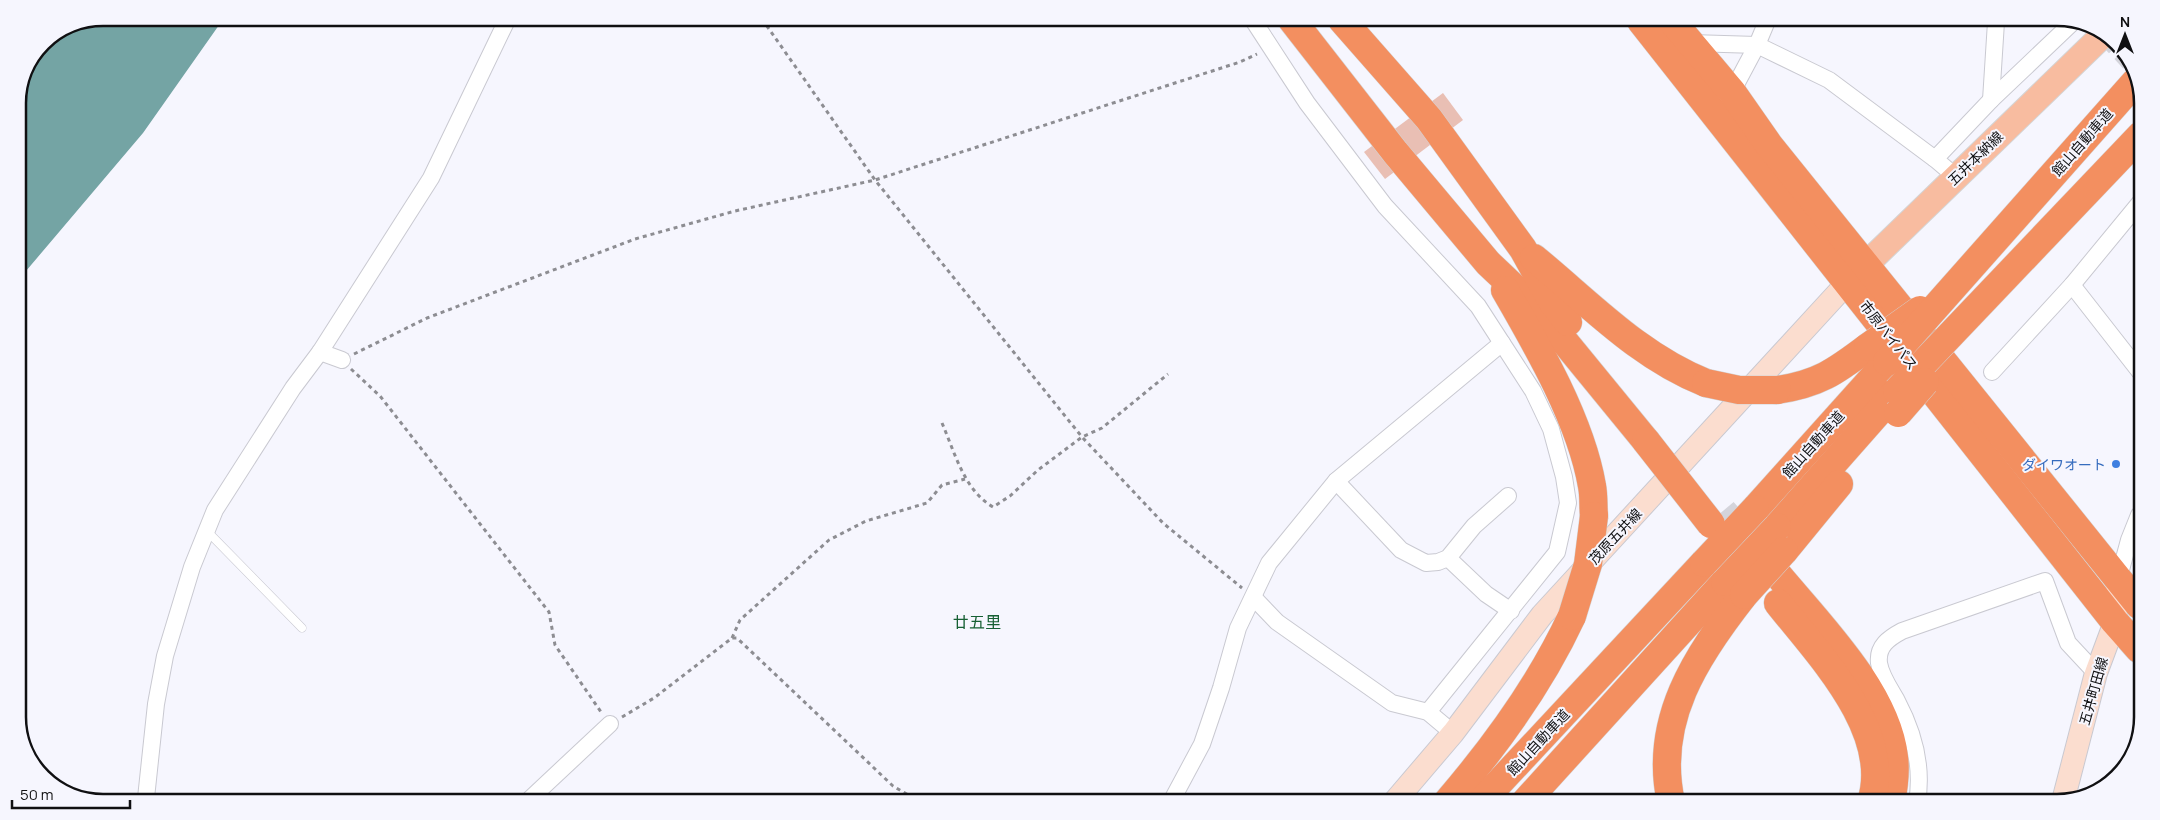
<svg xmlns="http://www.w3.org/2000/svg" width="2160" height="820" font-family="Manrope,'Noto Sans JP',sans-serif">
	<style>
		.water { fill: #74a4a4 }
		.building { fill: #e9bfb4 }
		.lines { fill: none; stroke-linecap: round; stroke-linejoin: round }
		.street-tunnel { stroke: #d4d4db; stroke-width: 16; stroke-dasharray: 16 8; stroke-linecap: butt }
		.highway-tunnel { stroke: #d4d4db; stroke-width: 28; stroke-dasharray: 28 14; stroke-linecap: butt }
		.lane-casing { stroke: #c9c9d1; stroke-width: 9 }
		.street-casing { stroke: #c9c9d1; stroke-width: 18 }
		.secondary-casing { stroke: #c9c9d1; stroke-width: 24 }
		.primary-casing { stroke: #d4d4d4; stroke-width: 27 }
		.highway-casing { stroke: #d4d4d4; stroke-width: 29 }
		.path { stroke: #8d8d92; stroke-width: 3; stroke-dasharray: 4 4; stroke-linecap: butt }
		.lane { stroke: #fff; stroke-width: 8 }
		.street { stroke: #fff; stroke-width: 16 }
		.secondary { stroke: #fbddcf; stroke-width: 22 }
		.primary { stroke: #f8bca0; stroke-width: 25 }
		.highway { stroke: #f38f60; stroke-width: 28 }
		.highway-bridge-casing { stroke: #d4d4d4; stroke-width: 29; stroke-linecap: butt }
		.highway-bridge { stroke: #f38f60; stroke-width: 28 }
		.shop-dot { fill: #3f7fe0; stroke: #f6f6fe; stroke-width: 2 }
		.labels { text-anchor: middle; dominant-baseline: central; stroke-width: 4; stroke-linejoin: round; paint-order: stroke }
		.street-label { font-size: 14px; fill: #101012; stroke: #f6f6fe }
		.shop-label { font-size: 14px; fill: #366cbe; stroke: #f6f6fe; text-anchor: end }
		.quarter-label { font-size: 16px; fill: #176034; stroke: #f6f6fe }
		.rim { fill: none; stroke: #101012; stroke-width: 2.5 }
	</style>
	<rect width="100%" height="100%" fill="#f6f6fe"/>
	<path class="water" d="M 103,18 L 224,18 L 143,133 L 26,271 L 18,286 L 18,98 L 35,60 L 48,39 L 71,24 Z"/>
	<path class="building" d="M 1443,93 L 1463,120 L 1385,179 L 1364,152 Z"/>
	<g class="lines">
		<path class="street-tunnel" d="M 2104,36 L 2129,63"/>
		<path class="highway-tunnel" d="M 1723,511 L 1753,546"/>
		<defs>
			<path id="lane" d="M 206,530 L 302,628"/>
			<g id="street">
				<path d="M 1253,20 L 1307,103 L 1385,206 L 1478,306 L 1533,391 L 1551,429 L 1564,477 L 1568,503 L 1557,552 L 1428,712"/>
				<path d="M 1691,43 L 1757,45 L 1829,80 L 1935,159 L 1955,176"/>
				<path d="M 1732,92 L 1757,45 L 1767,21"/>
				<path d="M 1991,100 L 1996,22"/>
				<path d="M 1935,159 L 1991,100 L 2073,22"/>
				<path d="M 2072,285 L 2140,372"/>
				<path d="M 320,352 L 342,360"/>
				<path d="M 1992,372 L 2072,285 L 2142,200"/>
				<path d="M 1336,481 L 1401,550 L 1426,563 L 1438,562 L 1448,558 L 1474,526 L 1508,496"/>
				<path d="M 1448,558 L 1486,594 L 1511,611"/>
				<path d="M 2118,581 L 2129,540 L 2139,515"/>
				<path d="M 1254,598 L 1277,622 L 1392,703 L 1428,712 L 1453,733"/>
				<path d="M 146,798 L 156,704 L 165,656 L 192,567 L 215,510 L 293,388 L 320,352 L 431,178 L 508,18"/>
				<path d="M 530,799 L 610,724"/>
				<path d="M 1172,800 L 1202,744 L 1221,688 L 1238,628 L 1269,563 L 1336,481 L 1502,343"/>
				<path d="M 1917,802 C 1923,767 1914,733 1897,701 C 1891,690 1881,676 1879,663 C 1877,646 1889,638 1902,631 L 2045,581 L 2068,643 L 2096,673"/>
			</g>
			<g id="secondary">
				<path d="M 1395,801 L 1453,733 L 1542,615 L 1848,282"/>
				<path d="M 2063,801 L 2096,673 L 2115,622 L 2118,581"/>
			</g>
			<path id="primary" d="M 1851,279 L 2103,35"/>
			<g id="highway">
				<path d="M 1292,20 L 1395,152 L 1488,263 L 1542,314 L 1646,441"/>
				<path d="M 1342,20 L 1429,119 L 1523,249 L 1553,303 L 1568,322"/>
				<path d="M 1641,21 L 2115,622 L 2139,649"/>
				<path d="M 1672,21 L 1732,92 L 1769,145 L 2139,605"/>
				<path d="M 1534,258 C 1589,303 1638,356 1706,383"/>
				<path d="M 1505,290 C 1538,347 1581,421 1592,486 C 1594,496 1593,506 1594,516"/>
				<path d="M 1777,390 C 1818,384 1835,372 1868,347"/>
				<path d="M 1755,509 L 1887,362"/>
				<path d="M 1777,527 L 1897,391"/>
				<path d="M 1784,551 L 1839,484"/>
				<path d="M 1779,576 C 1819,624 1887,692 1894,757 C 1896,772 1894,787 1891,802"/>
				<path d="M 1778,603 C 1818,654 1894,731 1871,802"/>
				<path d="M 1448,801 C 1496,745 1541,683 1572,616"/>
				<path d="M 1482,801 L 1704,563"/>
				<path d="M 1526,801 L 1725,582"/>
				<path d="M 1671,802 C 1653,721 1696,656 1744,595"/>
			</g>
		</defs>
		<use href="#lane" class="lane-casing"/>
		<use href="#street" class="street-casing"/>
		<use href="#secondary" class="secondary-casing"/>
		<use href="#primary" class="primary-casing"/>
		<use href="#highway" class="highway-casing"/>
		<g class="path">
			<path d="M 762,19 L 875,180 L 1082,437 L 1163,523 L 1242,588"/>
			<path d="M 354,354 L 427,318 L 635,239 L 735,211 L 875,180 L 1240,62 L 1257,54"/>
			<path d="M 351,369 L 380,396 L 549,612 L 555,645 L 601,712"/>
			<path d="M 942,423 C 955,453 964,490 993,507 L 1010,496 L 1038,470 L 1082,437 L 1102,428 L 1168,374"/>
			<path d="M 732,638 L 740,620 L 829,540 L 866,521 L 927,503 L 942,485 L 965,479"/>
			<path d="M 622,717 L 654,698 L 732,638 L 737,638 L 893,786 L 910,796 L 927,800"/>
		</g>
		<use href="#lane" class="lane"/>
		<use href="#street" class="street"/>
		<use href="#secondary" class="secondary"/>
		<use href="#primary" class="primary"/>
		<use href="#highway" class="highway"/>
		<defs>
			<g id="highway-bridge">
				<path d="M 1868,347 L 1920,310"/>
				<path d="M 1887,362 L 2136,81"/>
				<path d="M 1706,383 L 1739,390 L 1777,390"/>
				<path d="M 1897,391 L 2142,134"/>
				<path d="M 1898,413 L 1925,382"/>
				<path d="M 1646,441 L 1711,524"/>
				<path d="M 1704,563 L 1755,509"/>
				<path d="M 1725,582 L 1777,527"/>
				<path d="M 1744,595 L 1784,551"/>
				<path d="M 1572,616 L 1588,564 L 1594,516"/>
			</g>
		</defs>
		<use href="#highway-bridge" class="highway-bridge-casing"/>
		<use href="#highway-bridge" class="highway-bridge"/>
	</g>
	<circle class="shop-dot" cx="2116" cy="464" r="5"/>
	<g class="labels">
		<g class="street-label">
			<text transform="translate(2082 142) rotate(-49)">館山自動車道</text>
			<text transform="translate(1975 158) rotate(-44)">五井本納線</text>
			<text transform="translate(1889 335) rotate(52)">市原バイパス</text>
			<text transform="translate(1813 444) rotate(-48)">館山自動車道</text>
			<text transform="translate(1615 536) rotate(-47)">茂原五井線</text>
			<text transform="translate(2093 691) rotate(-74)">五井町田線</text>
			<text transform="translate(1538 742) rotate(-47)">館山自動車道</text>
		</g>
		<g class="shop-label">
			<text x="2106" y="464">ダイワオート</text>
		</g>
		<g class="quarter-label">
			<text x="977" y="622">廿五里</text>
		</g>
	</g>
	<path d="M0 0H2160V820H0ZM103 26H2057A77 77 0 0 1 2134 103V717A77 77 0 0 1 2057 794H103A77 77 0 0 1 26 717V103A77 77 0 0 1 103 26Z" fill="#f6f6fe" fill-rule="evenodd"/>
	<path class="rim" d="M103 26H2057A77 77 0 0 1 2134 103V717A77 77 0 0 1 2057 794H103A77 77 0 0 1 26 717V103A77 77 0 0 1 103 26Z"/>
	<g transform="translate(2125 35)" stroke="#f6f6fe" stroke-width="4" paint-order="stroke">
	<path d="M0-4L9 19L0 12L-9 19Z" fill="#101012"/>
	<text y="-8" font-size="14" font-weight="bold" text-anchor="middle" fill="#101012">N</text>
	</g>
	<path d="M12 800v8h118v-8" fill="none" stroke="#101012" stroke-width="2.5"/>
	<text x="20" y="800" font-size="15" fill="#101012" stroke="#f6f6fe" stroke-width="4" paint-order="stroke">50 m</text>
</svg>
